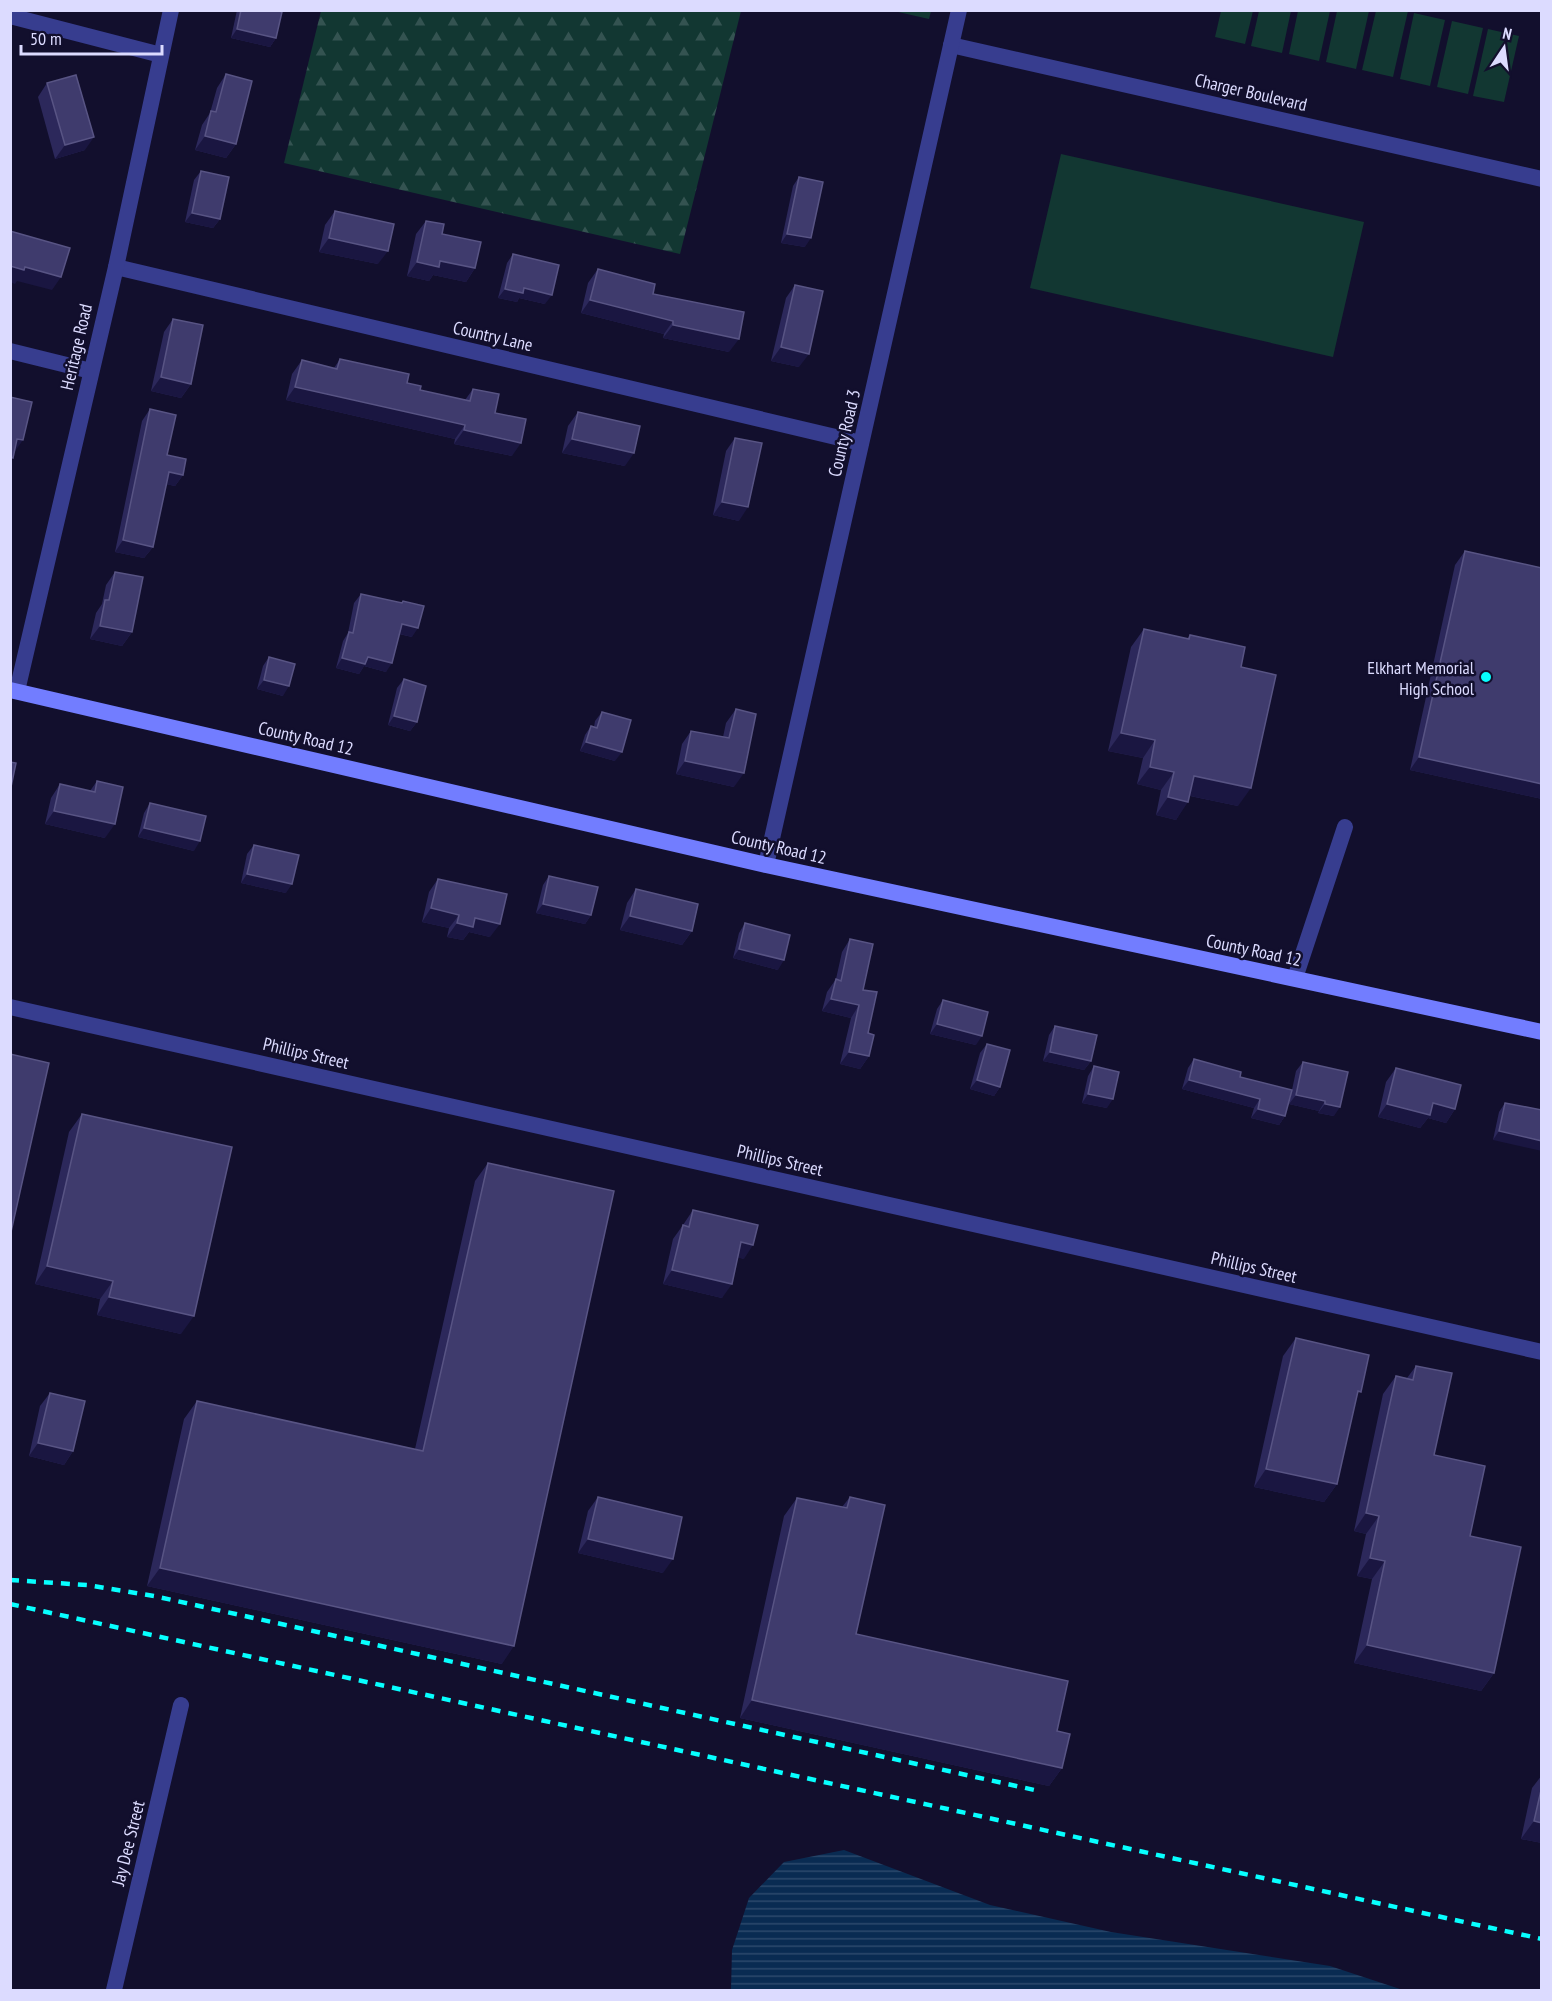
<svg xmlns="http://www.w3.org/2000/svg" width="1552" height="2001" font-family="'PT Sans Narrow',sans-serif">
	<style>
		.forest { fill: url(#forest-firs) }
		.garden { fill: #123732 }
		.water { fill: url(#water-rules) }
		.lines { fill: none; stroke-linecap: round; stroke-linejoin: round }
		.minor { stroke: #373d8f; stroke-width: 16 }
		.tertiary { stroke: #373d8f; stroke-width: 16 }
		.secondary { stroke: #727dff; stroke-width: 16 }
		.rail { stroke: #07ffff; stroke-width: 4.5; stroke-dasharray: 9 8; stroke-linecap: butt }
		.wall { fill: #2c285b }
		.shaded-wall { fill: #1a1641 }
		.building { fill: #3f3b6d; stroke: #585484; stroke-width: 1.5 }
		.poi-dot { fill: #07ffff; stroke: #120f2d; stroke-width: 2 }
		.labels { text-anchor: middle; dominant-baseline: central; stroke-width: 5; stroke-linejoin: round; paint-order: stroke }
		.street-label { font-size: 18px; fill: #dcdbff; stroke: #120f2d }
		.poi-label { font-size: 18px; fill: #dcdbff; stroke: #120f2d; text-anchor: end }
	</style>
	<defs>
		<pattern id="forest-firs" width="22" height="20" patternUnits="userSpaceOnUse" patternTransform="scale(1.5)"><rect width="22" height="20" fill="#123732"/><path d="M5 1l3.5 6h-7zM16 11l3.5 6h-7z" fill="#345351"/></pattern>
		<pattern id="water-rules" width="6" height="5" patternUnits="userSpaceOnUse" patternTransform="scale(1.5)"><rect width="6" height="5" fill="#092b52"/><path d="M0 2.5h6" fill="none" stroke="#2c496c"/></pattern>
	</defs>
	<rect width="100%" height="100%" fill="#120f2d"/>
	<g class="forest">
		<path d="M 321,11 L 741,11 L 680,254 L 284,163 Z"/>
		<path d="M 894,11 L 931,11 L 929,19 Z"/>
	</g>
	<g class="garden">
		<path d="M 1221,11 L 1253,11 L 1245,44 L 1215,37 Z"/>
		<path d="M 1259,11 L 1291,11 L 1282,53 L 1251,46 Z"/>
		<path d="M 1298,11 L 1330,11 L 1319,61 L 1289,54 Z"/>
		<path d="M 1337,11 L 1369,11 L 1356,69 L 1326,62 Z"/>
		<path d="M 1376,11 L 1408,11 L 1393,77 L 1362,70 Z"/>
		<path d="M 1414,13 L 1445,20 L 1430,86 L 1400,79 Z"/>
		<path d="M 1452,21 L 1483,28 L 1468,94 L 1437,87 Z"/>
		<path d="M 1488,29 L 1519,36 L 1504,102 L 1473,96 Z"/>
		<path d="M 1061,154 L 1364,222 L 1333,357 L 1030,288 Z"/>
	</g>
	<path class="water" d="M 844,1850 L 990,1905 L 1111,1932 L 1330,1966 L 1403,1990 L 731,1990 L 732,1950 L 749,1898 L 784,1862 Z"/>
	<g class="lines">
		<g class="minor">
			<path d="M 10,16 L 161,55"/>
			<path d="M 951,45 L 1542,179"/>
			<path d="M 116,267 L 861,443"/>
			<path d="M 10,351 L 91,371"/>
			<path d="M 17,691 L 116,267 L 171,10"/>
			<path d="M 1295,978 L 1345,827"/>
			<path d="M 10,1007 L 1542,1352"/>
			<path d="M 114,1990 L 181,1705"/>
		</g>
		<path class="tertiary" d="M 766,865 L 959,10"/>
		<path class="secondary" d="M 10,690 L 766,865 L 1542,1032"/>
		<g class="rail">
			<path d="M 10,1580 L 87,1585 L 154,1596 L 1039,1791"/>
			<path d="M 10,1604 L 1542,1939"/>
		</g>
	</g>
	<g class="wall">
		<path d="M 237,10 L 277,10 L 276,38 L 270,47 L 231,38 Z"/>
		<path d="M 226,74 L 236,144 L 226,158 L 195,150 L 202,125 L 210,113 L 217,88 Z"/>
		<path d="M 47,83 L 85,150 L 55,159 L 38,97 Z"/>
		<path d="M 201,171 L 220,219 L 213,228 L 185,222 L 194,180 Z"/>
		<path d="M 799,177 L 805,247 L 781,243 L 793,186 Z"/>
		<path d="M 335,211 L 378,264 L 319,252 L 325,225 Z"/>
		<path d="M 426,221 L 442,234 L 475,268 L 466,282 L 433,275 L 429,281 L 407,276 L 416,234 Z"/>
		<path d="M 513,254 L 545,304 L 519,298 L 517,302 L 498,298 L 507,263 Z"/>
		<path d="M 598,269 L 653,294 L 729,352 L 663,338 L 664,334 L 581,313 L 588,283 Z"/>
		<path d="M 795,285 L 799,367 L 771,361 L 786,298 Z"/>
		<path d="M 173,319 L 191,384 L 181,398 L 151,391 L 164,332 Z"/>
		<path d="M 340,359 L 407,383 L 420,390 L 465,400 L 473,389 L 495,413 L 512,456 L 454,444 L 455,439 L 286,400 L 292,374 L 302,360 L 334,368 Z"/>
		<path d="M 150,409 L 167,455 L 183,475 L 175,486 L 166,484 L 153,547 L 144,558 L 115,552 L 142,421 Z"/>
		<path d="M 578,412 L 625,466 L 562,453 L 568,426 Z"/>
		<path d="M 735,438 L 739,521 L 713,515 L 726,451 Z"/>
		<path d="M 1465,551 L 1542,568 L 1542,799 L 1410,770 L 1455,565 Z"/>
		<path d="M 115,572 L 132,632 L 122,646 L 90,639 L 96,613 L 102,604 L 106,585 Z"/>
		<path d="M 361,594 L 402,603 L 403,601 L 412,637 L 399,634 L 386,672 L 364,666 L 359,674 L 336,668 L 343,641 L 348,633 L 354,603 Z"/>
		<path d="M 1144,629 L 1187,639 L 1190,635 L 1241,667 L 1238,806 L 1190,796 L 1176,820 L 1156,815 L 1161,790 L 1137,784 L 1143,758 L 1108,751 L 1131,647 Z"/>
		<path d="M 269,657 L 283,696 L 257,689 L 263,666 Z"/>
		<path d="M 404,679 L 417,722 L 410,731 L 388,725 L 397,688 Z"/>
		<path d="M 736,709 L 734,787 L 676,774 L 682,744 L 691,731 L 723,737 L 726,723 Z"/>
		<path d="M 602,712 L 615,761 L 580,751 L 585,735 L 591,726 L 594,727 L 595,721 Z"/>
		<path d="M 97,781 L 105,838 L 45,824 L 51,798 L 60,784 L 90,791 Z"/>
		<path d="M 150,803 L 194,851 L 138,837 L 144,813 Z"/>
		<path d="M 254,845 L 286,893 L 241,883 L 247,854 Z"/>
		<path d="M 549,876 L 591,915 L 585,924 L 536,913 L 543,885 Z"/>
		<path d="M 438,879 L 490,937 L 469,932 L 463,940 L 447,937 L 449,928 L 422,922 L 429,892 Z"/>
		<path d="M 636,889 L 692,931 L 682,945 L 620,930 L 627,903 Z"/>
		<path d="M 745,923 L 778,970 L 733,958 L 739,933 Z"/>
		<path d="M 850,939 L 863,990 L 868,1033 L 869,1056 L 860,1069 L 840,1064 L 851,1018 L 822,1011 L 827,992 L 836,979 L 842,952 Z"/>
		<path d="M 943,1000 L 976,1045 L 930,1034 L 937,1009 Z"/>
		<path d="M 1055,1026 L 1091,1061 L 1084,1070 L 1043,1061 L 1049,1035 Z"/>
		<path d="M 987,1044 L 1000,1087 L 994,1096 L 970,1089 L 980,1053 Z"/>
		<path d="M 1194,1059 L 1240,1077 L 1285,1116 L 1279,1125 L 1251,1118 L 1254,1108 L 1182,1089 L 1188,1068 Z"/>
		<path d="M 1303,1062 L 1334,1116 L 1318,1113 L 1319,1111 L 1289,1104 L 1296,1071 Z"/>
		<path d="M 1094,1066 L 1107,1108 L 1082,1103 L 1088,1076 Z"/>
		<path d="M 1396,1068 L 1455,1109 L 1446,1123 L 1428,1118 L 1420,1128 L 1378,1117 L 1386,1082 Z"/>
		<path d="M 1505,1103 L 1542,1110 L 1493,1140 L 1499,1112 Z"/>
		<path d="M 82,1114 L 181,1334 L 97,1315 L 100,1299 L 35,1284 L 69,1132 Z"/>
		<path d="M 488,1163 L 502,1664 L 147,1586 L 184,1419 L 197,1401 L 415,1449 L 475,1181 Z"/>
		<path d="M 693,1210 L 744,1259 L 738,1257 L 722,1298 L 663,1284 L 673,1239 L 683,1225 Z"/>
		<path d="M 1296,1338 L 1337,1484 L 1324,1502 L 1254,1487 L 1283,1356 Z"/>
		<path d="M 1416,1366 L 1434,1455 L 1470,1536 L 1494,1673 L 1481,1691 L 1354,1663 L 1372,1579 L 1357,1576 L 1366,1534 L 1354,1531 L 1383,1394 L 1396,1376 L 1407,1378 Z"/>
		<path d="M 50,1393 L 73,1451 L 64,1465 L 29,1456 L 40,1406 Z"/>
		<path d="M 598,1497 L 663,1573 L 578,1553 L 588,1511 Z"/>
		<path d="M 850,1497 L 856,1634 L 1057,1731 L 1062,1768 L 1049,1786 L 740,1718 L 784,1516 L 797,1498 L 842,1507 Z"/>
		<path d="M 1542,1775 L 1542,1843 L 1521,1839 L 1532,1788 Z"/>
	</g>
	<g class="shaded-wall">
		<path d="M 237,29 L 276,38 L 270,47 L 231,38 Z"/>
		<path d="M 205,136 L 236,144 L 226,158 L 195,150 Z"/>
		<path d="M 94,137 L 85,150 L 55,159 L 65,145 Z"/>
		<path d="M 192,213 L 220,219 L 213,228 L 185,222 Z"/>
		<path d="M 787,234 L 811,238 L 805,247 L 781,243 Z"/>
		<path d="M 329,238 L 388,251 L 378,264 L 319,252 Z"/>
		<path d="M 440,261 L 475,268 L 466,282 L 433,275 L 429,281 L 407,276 L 417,262 Z"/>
		<path d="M 10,266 L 25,267 L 61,277 L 52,290 L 17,281 L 15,284 L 10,282 Z"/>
		<path d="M 524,288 L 552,295 L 545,304 L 519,298 L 517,302 L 498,298 L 505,289 Z"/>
		<path d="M 590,300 L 673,321 L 664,334 L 581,313 Z"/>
		<path d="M 673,325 L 739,339 L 729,352 L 663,338 Z"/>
		<path d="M 781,347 L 809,354 L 799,367 L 771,361 Z"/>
		<path d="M 161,377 L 191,384 L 181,398 L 151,391 Z"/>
		<path d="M 295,387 L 465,425 L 455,439 L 286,400 Z"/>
		<path d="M 464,430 L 521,443 L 512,456 L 454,444 Z"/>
		<path d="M 17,439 L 23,440 L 13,454 Z"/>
		<path d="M 572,439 L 634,453 L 625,466 L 562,453 Z"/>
		<path d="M 169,472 L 183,475 L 175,486 L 161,483 Z"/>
		<path d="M 722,502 L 748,507 L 739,521 L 713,515 Z"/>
		<path d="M 123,540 L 153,547 L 144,558 L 115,552 Z"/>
		<path d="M 402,624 L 418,628 L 412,637 L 396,633 Z"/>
		<path d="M 100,626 L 132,632 L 122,646 L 90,639 Z"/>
		<path d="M 368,657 L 392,663 L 386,672 L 364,666 L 359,674 L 336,668 L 342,658 Z"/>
		<path d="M 264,680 L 289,686 L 283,696 L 257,689 Z"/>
		<path d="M 394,716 L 417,722 L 410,731 L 388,725 Z"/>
		<path d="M 1121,733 L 1155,740 L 1143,758 L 1108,751 Z"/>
		<path d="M 586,742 L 622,752 L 615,761 L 580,751 Z"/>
		<path d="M 1419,757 L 1542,784 L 1542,799 L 1410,770 Z"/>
		<path d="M 685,761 L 744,773 L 734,787 L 676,774 Z"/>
		<path d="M 1150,767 L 1174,772 L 1161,790 L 1137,784 Z"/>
		<path d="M 1194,776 L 1251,788 L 1238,806 L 1181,794 Z"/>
		<path d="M 1168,797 L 1188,802 L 1176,820 L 1156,815 Z"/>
		<path d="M 54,811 L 115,824 L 105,838 L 45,824 Z"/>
		<path d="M 144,828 L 200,841 L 194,851 L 138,837 Z"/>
		<path d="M 247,874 L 292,884 L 286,893 L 241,883 Z"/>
		<path d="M 543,904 L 591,915 L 585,924 L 536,913 Z"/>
		<path d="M 431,908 L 459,915 L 449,928 L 422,922 Z"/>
		<path d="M 630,916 L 692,931 L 682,945 L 620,930 Z"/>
		<path d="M 475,918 L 500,924 L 490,937 L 469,932 L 463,940 L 447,937 L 457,923 Z"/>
		<path d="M 739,949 L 784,960 L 778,970 L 733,958 Z"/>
		<path d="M 831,999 L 859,1005 L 851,1018 L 822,1011 Z"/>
		<path d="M 937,1024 L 982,1036 L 976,1045 L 930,1034 Z"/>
		<path d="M 849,1052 L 869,1056 L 860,1069 L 840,1064 Z"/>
		<path d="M 1050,1052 L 1091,1061 L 1084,1070 L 1043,1061 Z"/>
		<path d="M 977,1080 L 1000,1087 L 994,1096 L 970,1089 Z"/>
		<path d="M 1189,1080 L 1260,1099 L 1254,1108 L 1182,1089 Z"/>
		<path d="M 1088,1094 L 1113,1099 L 1107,1108 L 1082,1103 Z"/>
		<path d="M 1296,1095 L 1325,1101 L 1319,1111 L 1289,1104 Z"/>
		<path d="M 1433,1103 L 1455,1109 L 1446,1123 L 1428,1118 L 1420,1128 L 1378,1117 L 1387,1104 Z"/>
		<path d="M 1325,1104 L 1340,1107 L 1334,1116 L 1318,1113 Z"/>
		<path d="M 1258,1109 L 1285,1116 L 1279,1125 L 1251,1118 Z"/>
		<path d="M 1499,1131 L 1542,1141 L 1542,1151 L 1493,1140 Z"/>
		<path d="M 741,1242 L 753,1245 L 744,1259 L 731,1256 Z"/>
		<path d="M 47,1266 L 113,1281 L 100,1299 L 35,1284 Z"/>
		<path d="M 672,1270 L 732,1284 L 722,1298 L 663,1284 Z"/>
		<path d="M 109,1297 L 194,1316 L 181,1334 L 97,1315 Z"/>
		<path d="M 38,1443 L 73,1451 L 64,1465 L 29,1456 Z"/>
		<path d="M 1266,1469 L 1337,1484 L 1324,1502 L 1254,1487 Z"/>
		<path d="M 1366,1513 L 1379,1516 L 1366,1534 L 1354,1531 Z"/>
		<path d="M 588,1539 L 673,1559 L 663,1573 L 578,1553 Z"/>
		<path d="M 1370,1558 L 1385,1561 L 1372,1579 L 1357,1576 Z"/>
		<path d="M 160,1568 L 514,1646 L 502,1664 L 147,1586 Z"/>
		<path d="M 1367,1645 L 1494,1673 L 1481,1691 L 1354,1663 Z"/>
		<path d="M 752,1700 L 1062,1768 L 1049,1786 L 740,1718 Z"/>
		<path d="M 1534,1821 L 1542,1823 L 1542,1843 L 1521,1839 Z"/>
	</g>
	<g class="building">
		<path d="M 241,10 L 277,10 L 282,12 L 276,38 L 237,29 Z"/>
		<path d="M 226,74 L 252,81 L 236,144 L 205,136 L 211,111 L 216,112 Z"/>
		<path d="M 76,75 L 94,137 L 65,145 L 47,83 Z"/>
		<path d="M 201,171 L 229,177 L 220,219 L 192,213 Z"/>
		<path d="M 799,177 L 823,182 L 811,238 L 787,234 Z"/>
		<path d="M 335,211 L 394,224 L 388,251 L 329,238 Z"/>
		<path d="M 426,221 L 444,224 L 442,234 L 481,242 L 475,268 L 440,261 L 439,267 L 417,262 Z"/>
		<path d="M 10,231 L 70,248 L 61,277 L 25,267 L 24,270 L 10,266 Z"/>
		<path d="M 513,254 L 559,265 L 552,295 L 524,288 L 523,293 L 505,289 Z"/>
		<path d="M 598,269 L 655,284 L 653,294 L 744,312 L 739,339 L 673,325 L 673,321 L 590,300 Z"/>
		<path d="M 795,285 L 823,291 L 809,354 L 781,347 Z"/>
		<path d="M 173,319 L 203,325 L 191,384 L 161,377 Z"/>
		<path d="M 340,359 L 409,374 L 407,383 L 421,386 L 420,390 L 470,401 L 473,389 L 499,394 L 495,413 L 526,419 L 521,443 L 464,430 L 465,425 L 295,387 L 302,360 L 337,369 Z"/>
		<path d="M 10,397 L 32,402 L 23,440 L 17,439 L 13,458 L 10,457 Z"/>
		<path d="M 150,409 L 176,415 L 167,455 L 186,459 L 183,475 L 169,472 L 153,547 L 123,540 Z"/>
		<path d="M 578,412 L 640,426 L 634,453 L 572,439 Z"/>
		<path d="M 735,438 L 762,443 L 748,507 L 722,502 Z"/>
		<path d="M 1465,551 L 1542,568 L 1542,784 L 1419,757 Z"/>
		<path d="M 115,572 L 143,577 L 132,632 L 100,626 L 105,600 L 109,600 Z"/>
		<path d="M 361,594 L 402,603 L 403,601 L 424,606 L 418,628 L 402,624 L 392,663 L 368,657 L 365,664 L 342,658 L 349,632 L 353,633 Z"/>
		<path d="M 1144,629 L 1189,639 L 1190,635 L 1245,647 L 1241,667 L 1276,675 L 1251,788 L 1194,776 L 1188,802 L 1168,797 L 1174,772 L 1150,767 L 1155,740 L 1121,733 Z"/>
		<path d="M 269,657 L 295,664 L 289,686 L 264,680 Z"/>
		<path d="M 404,679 L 426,686 L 417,722 L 394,716 Z"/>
		<path d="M 736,709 L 756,714 L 744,773 L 685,761 L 691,731 L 729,738 Z"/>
		<path d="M 602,712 L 631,720 L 622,752 L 586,742 L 591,726 L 597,728 Z"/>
		<path d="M 10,762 L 16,763 L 11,787 L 10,787 Z"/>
		<path d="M 97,781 L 123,787 L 115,824 L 54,811 L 60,784 L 95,792 Z"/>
		<path d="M 150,803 L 206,816 L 200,841 L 144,828 Z"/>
		<path d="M 254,845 L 299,855 L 292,884 L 247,874 Z"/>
		<path d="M 549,876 L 598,887 L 591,915 L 543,904 Z"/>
		<path d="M 438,879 L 507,894 L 500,924 L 475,918 L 473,927 L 457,923 L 459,915 L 431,908 Z"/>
		<path d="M 636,889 L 698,904 L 692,931 L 630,916 Z"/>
		<path d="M 745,923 L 790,935 L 784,960 L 739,949 Z"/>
		<path d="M 850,939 L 873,944 L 863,990 L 877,992 L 868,1033 L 874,1035 L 869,1056 L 849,1052 L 859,1005 L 831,999 L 836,979 L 841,981 Z"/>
		<path d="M 943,1000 L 988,1012 L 982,1036 L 937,1024 Z"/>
		<path d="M 1055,1026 L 1097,1035 L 1091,1061 L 1050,1052 Z"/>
		<path d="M 987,1044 L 1010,1050 L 1000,1087 L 977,1080 Z"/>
		<path d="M 10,1054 L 49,1063 L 11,1232 L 10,1232 Z"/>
		<path d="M 1194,1059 L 1241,1072 L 1240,1077 L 1292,1090 L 1285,1116 L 1258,1109 L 1260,1099 L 1189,1080 Z"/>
		<path d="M 1303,1062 L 1348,1072 L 1340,1107 L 1325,1104 L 1325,1101 L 1296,1095 Z"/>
		<path d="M 1094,1066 L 1119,1072 L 1113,1099 L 1088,1094 Z"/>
		<path d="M 1396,1068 L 1461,1085 L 1455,1109 L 1433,1103 L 1430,1115 L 1387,1104 Z"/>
		<path d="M 1505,1103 L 1542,1110 L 1542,1141 L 1499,1131 Z"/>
		<path d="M 82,1114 L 232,1147 L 194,1316 L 109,1297 L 113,1281 L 47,1266 Z"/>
		<path d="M 488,1163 L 614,1191 L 514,1646 L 160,1568 L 197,1401 L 423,1451 Z"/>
		<path d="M 693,1210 L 758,1225 L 753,1245 L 741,1242 L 732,1284 L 672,1270 L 683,1225 L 689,1227 Z"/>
		<path d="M 1296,1338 L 1369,1355 L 1361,1392 L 1358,1391 L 1337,1484 L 1266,1469 Z"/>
		<path d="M 1416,1366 L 1452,1373 L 1434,1455 L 1485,1466 L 1470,1536 L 1521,1547 L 1494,1673 L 1367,1645 L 1385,1561 L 1370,1558 L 1379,1516 L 1366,1513 L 1396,1376 L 1413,1380 Z"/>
		<path d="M 50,1393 L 85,1401 L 73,1451 L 38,1443 Z"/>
		<path d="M 598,1497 L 682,1517 L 673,1559 L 588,1539 Z"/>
		<path d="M 850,1497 L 885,1505 L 856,1634 L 1068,1681 L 1057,1731 L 1070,1734 L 1062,1768 L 752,1700 L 797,1498 L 847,1508 Z"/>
		<path d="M 1542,1786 L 1542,1823 L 1534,1821 Z"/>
	</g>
	<circle class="poi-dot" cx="1486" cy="677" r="6"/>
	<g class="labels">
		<g class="street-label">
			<text transform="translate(1251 92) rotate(13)">Charger Boulevard</text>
			<text transform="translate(493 336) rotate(13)">Country Lane</text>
			<text transform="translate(76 347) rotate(-77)">Heritage Road</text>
			<text transform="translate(844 433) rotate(-77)">County Road 3</text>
			<text transform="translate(306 738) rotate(13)">County Road 12</text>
			<text transform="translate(779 847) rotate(13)">County Road 12</text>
			<text transform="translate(1254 950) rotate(12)">County Road 12</text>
			<text transform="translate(306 1053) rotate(13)">Phillips Street</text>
			<text transform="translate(780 1160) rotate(13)">Phillips Street</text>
			<text transform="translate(1254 1267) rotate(13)">Phillips Street</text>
			<text transform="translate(128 1843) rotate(-76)">Jay Dee Street</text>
		</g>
		<g class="poi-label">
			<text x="1474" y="667">Elkhart Memorial<tspan x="1474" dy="21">High School</tspan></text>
		</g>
	</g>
	<rect width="1552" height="2001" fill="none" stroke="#dcdbff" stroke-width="24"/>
	<g transform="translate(1504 48) rotate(13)" stroke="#120f2d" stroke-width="4.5" paint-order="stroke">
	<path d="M0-4.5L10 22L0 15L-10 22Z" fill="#dcdbff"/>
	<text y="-9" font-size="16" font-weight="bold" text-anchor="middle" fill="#dcdbff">N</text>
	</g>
	<path d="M21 45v9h141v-9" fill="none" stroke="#dcdbff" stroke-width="3"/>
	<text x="30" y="45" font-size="18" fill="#dcdbff" stroke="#120f2d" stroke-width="4.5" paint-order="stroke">50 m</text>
</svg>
